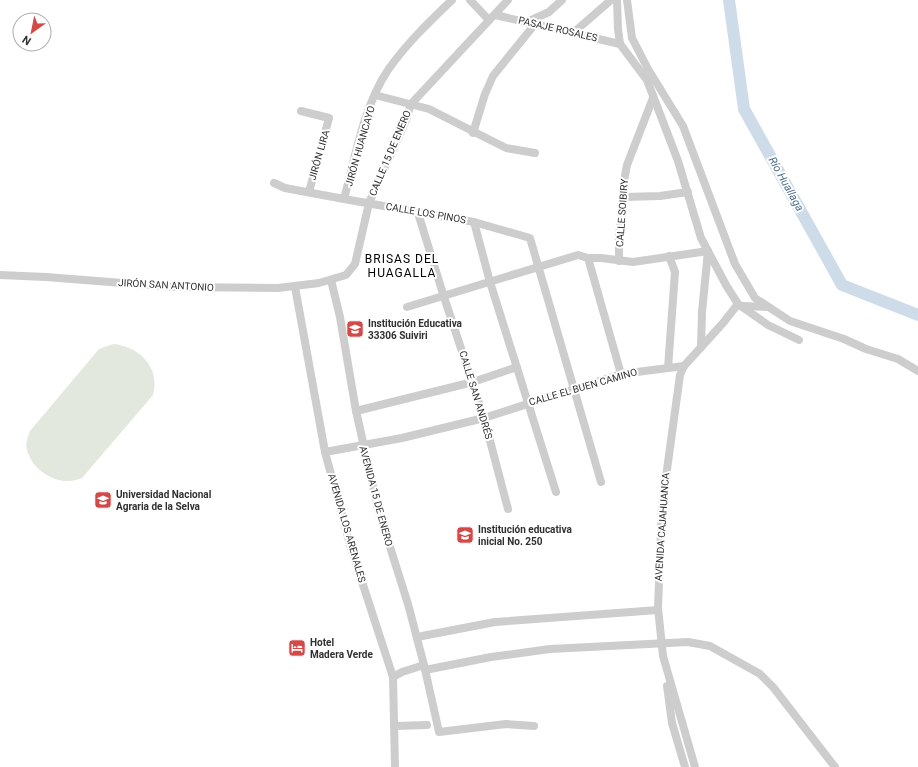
<svg xmlns="http://www.w3.org/2000/svg" width="918" height="767" font-family="Roboto,sans-serif">
	<style>
		.green { fill: #e2e8dd }
		.lines { fill: none; stroke-linecap: round; stroke-linejoin: round }
		.river { stroke: #cedce9; stroke-width: 12 }
		.street { stroke: #cdcdcd; stroke-width: 8 }
		.labels { text-anchor: middle; dominant-baseline: central; stroke-width: 4; stroke-linejoin: round; paint-order: stroke }
		.street-label { font-size: 10px; fill: #303030; stroke: #fff }
		.poi-label { font-size: 10px; font-weight: bold; fill: #303030; stroke: #fff; text-anchor: start }
		.water-label { font-size: 11px; font-style: italic; fill: #476a8a; stroke: #fff }
		.quarter-label { font-size: 12px; letter-spacing: 1px; fill: #000; stroke: #fff }
	</style>
	<rect width="100%" height="100%" fill="#fff"/>
	<path class="green" d="M 113,344 C 139,346 161,368 153,395 L 82,478 C 60,488 33,472 27,450 C 25,443 28,437 30,431 L 99,349 Z"/>
	<g class="lines">
		<path class="river" d="M 729,0 L 744,109 L 842,285 L 918,315"/>
		<g class="street">
			<path d="M 470,0 L 489,20"/>
			<path d="M 617,0 L 618,29 L 620,44 L 647,80 L 678,161 L 701,238 L 726,285 L 738,304 L 768,325 L 799,340"/>
			<path d="M 627,0 L 632,38 L 648,69 L 683,126 L 735,264 L 755,298 L 790,321 L 844,339 L 866,349 L 898,359 L 918,371"/>
			<path d="M 495,15 L 620,44"/>
			<path d="M 527,22 L 549,12 L 562,0"/>
			<path d="M 573,33 L 611,0"/>
			<path d="M 375,95 L 429,109 L 506,148 L 535,153"/>
			<path d="M 301,111 L 329,118 L 309,192"/>
			<path d="M 473,133 L 485,94 L 493,76 L 535,24"/>
			<path d="M 274,183 L 285,188 L 344,199 L 474,222 L 530,238 L 601,482"/>
			<path d="M 624,197 L 660,196 L 688,192"/>
			<path d="M 344,199 C 355,158 364,105 388,70 C 406,44 430,21 452,0"/>
			<path d="M 418,213 L 444,297 L 484,418 L 508,509"/>
			<path d="M 474,222 L 490,282 L 556,492"/>
			<path d="M 588,258 L 621,374"/>
			<path d="M 619,261 L 619,235 L 624,197 L 623,186 L 627,165 L 653,98"/>
			<path d="M 0,275 L 46,277 L 174,287 L 278,288 L 319,283 L 346,275 L 355,264 L 369,203 L 406,120 L 411,104 L 508,0"/>
			<path d="M 331,280 L 340,317 L 356,411 L 378,509 L 408,604 L 424,665 L 439,732 L 506,724 L 534,726"/>
			<path d="M 295,287 L 325,452 L 351,548 L 393,677 L 395,767"/>
			<path d="M 741,306 L 768,307"/>
			<path d="M 407,307 L 578,255 L 588,258 L 601,258 L 633,262 L 708,251 L 702,312 L 701,347"/>
			<path d="M 668,368 L 675,272 L 669,256"/>
			<path d="M 356,411 L 473,382 L 517,367"/>
			<path d="M 325,452 L 402,438 L 484,418 L 621,374 L 684,366"/>
			<path d="M 417,637 L 495,622 L 658,610"/>
			<path d="M 425,670 L 491,657 L 550,649 L 688,642 L 710,646 L 760,674 L 773,687 L 835,767"/>
			<path d="M 393,677 L 402,672 L 424,665"/>
			<path d="M 667,686 L 672,723 L 685,767"/>
			<path d="M 395,726 L 427,725"/>
			<path d="M 695,767 L 663,656 L 658,608 L 662,506 L 680,375 L 684,366 L 723,323 L 738,304"/>
		</g>
	</g>
	<defs>
		<symbol id="school-square" viewBox="-11 -11 22 22"><rect x="-9" y="-9" width="18" height="18" rx="4" fill="#d24a47" stroke="#fff"/><path d="M0-5L7-2L0 1L-7-2ZM-4 1L0 2.5L4 1V4Q0 6-4 4Z" fill="#fff"/></symbol>
		<symbol id="university-square" viewBox="-11 -11 22 22"><rect x="-9" y="-9" width="18" height="18" rx="4" fill="#d24a47" stroke="#fff"/><path d="M0-5L7-2L0 1L-7-2ZM-4 1L0 2.5L4 1V4Q0 6-4 4Z" fill="#fff"/></symbol>
		<symbol id="hotel-square" viewBox="-11 -11 22 22"><rect x="-9" y="-9" width="18" height="18" rx="4" fill="#d24a47" stroke="#fff"/><path d="M-6-4.5h1.5V1H6V5H4.5V3h-9V5H-6ZM-4 0a1.8 1.8 0 1 1 3.6 0ZM.5 0V-2.5h3Q6-2.5 6 0Z" fill="#fff"/></symbol>
	</defs>
	<g fill-rule="evenodd">
		<use href="#school-square" x="345" y="319" width="20" height="20"/>
		<use href="#university-square" x="93" y="490" width="20" height="20"/>
		<use href="#school-square" x="455" y="525" width="20" height="20"/>
		<use href="#hotel-square" x="287" y="638" width="20" height="20"/>
	</g>
	<g class="labels">
		<g class="street-label">
			<text transform="translate(558 29) rotate(13)">PASAJE ROSALES</text>
			<text transform="translate(360 146) rotate(-74)">JIRÓN HUANCAYO</text>
			<text transform="translate(390 153) rotate(-67)">CALLE 15 DE ENERO</text>
			<text transform="translate(319 155) rotate(-74)">JIRÓN LIRA</text>
			<text transform="translate(426 213) rotate(10)">CALLE LOS PINOS</text>
			<text transform="translate(622 213) rotate(-86)">CALLE SOIBIRY</text>
			<text transform="translate(166 285) rotate(3)">JIRÓN SAN ANTONIO</text>
			<text transform="translate(583 387) rotate(-16)">CALLE EL BUEN CAMINO</text>
			<text transform="translate(476 395) rotate(73)">CALLE SAN ANDRÉS</text>
			<text transform="translate(376 496) rotate(75)">AVENIDA 15 DE ENERO</text>
			<text transform="translate(662 527) rotate(-86)">AVENIDA CAJAHUANCA</text>
			<text transform="translate(347 528) rotate(74)">AVENIDA LOS ARENALES</text>
		</g>
		<g class="poi-label">
			<text x="368" y="323">Institución Educativa<tspan x="368" dy="12">33306 Suiviri</tspan></text>
			<text x="116" y="494">Universidad Nacional<tspan x="116" dy="12">Agraria de la Selva</tspan></text>
			<text x="478" y="529">Institución educativa<tspan x="478" dy="12">inicial No. 250</tspan></text>
			<text x="310" y="642">Hotel<tspan x="310" dy="12">Madera Verde</tspan></text>
		</g>
		<g class="water-label">
			<text transform="translate(786 184) rotate(61)">Río Huallaga</text>
		</g>
		<g class="quarter-label">
			<text x="402" y="259">BRISAS DEL<tspan x="402" dy="14">HUAGALLA</tspan></text>
		</g>
	</g>
	<g transform="translate(32 32) rotate(213)"><circle r="19" fill="#ffffff" stroke="#acacac"/>
	<path d="M0-3L7 15L0 10L-7 15Z" fill="#d24a47"/>
	<text y="-6" font-size="11" font-weight="bold" text-anchor="middle" fill="#303030">N</text>
	</g>
</svg>
